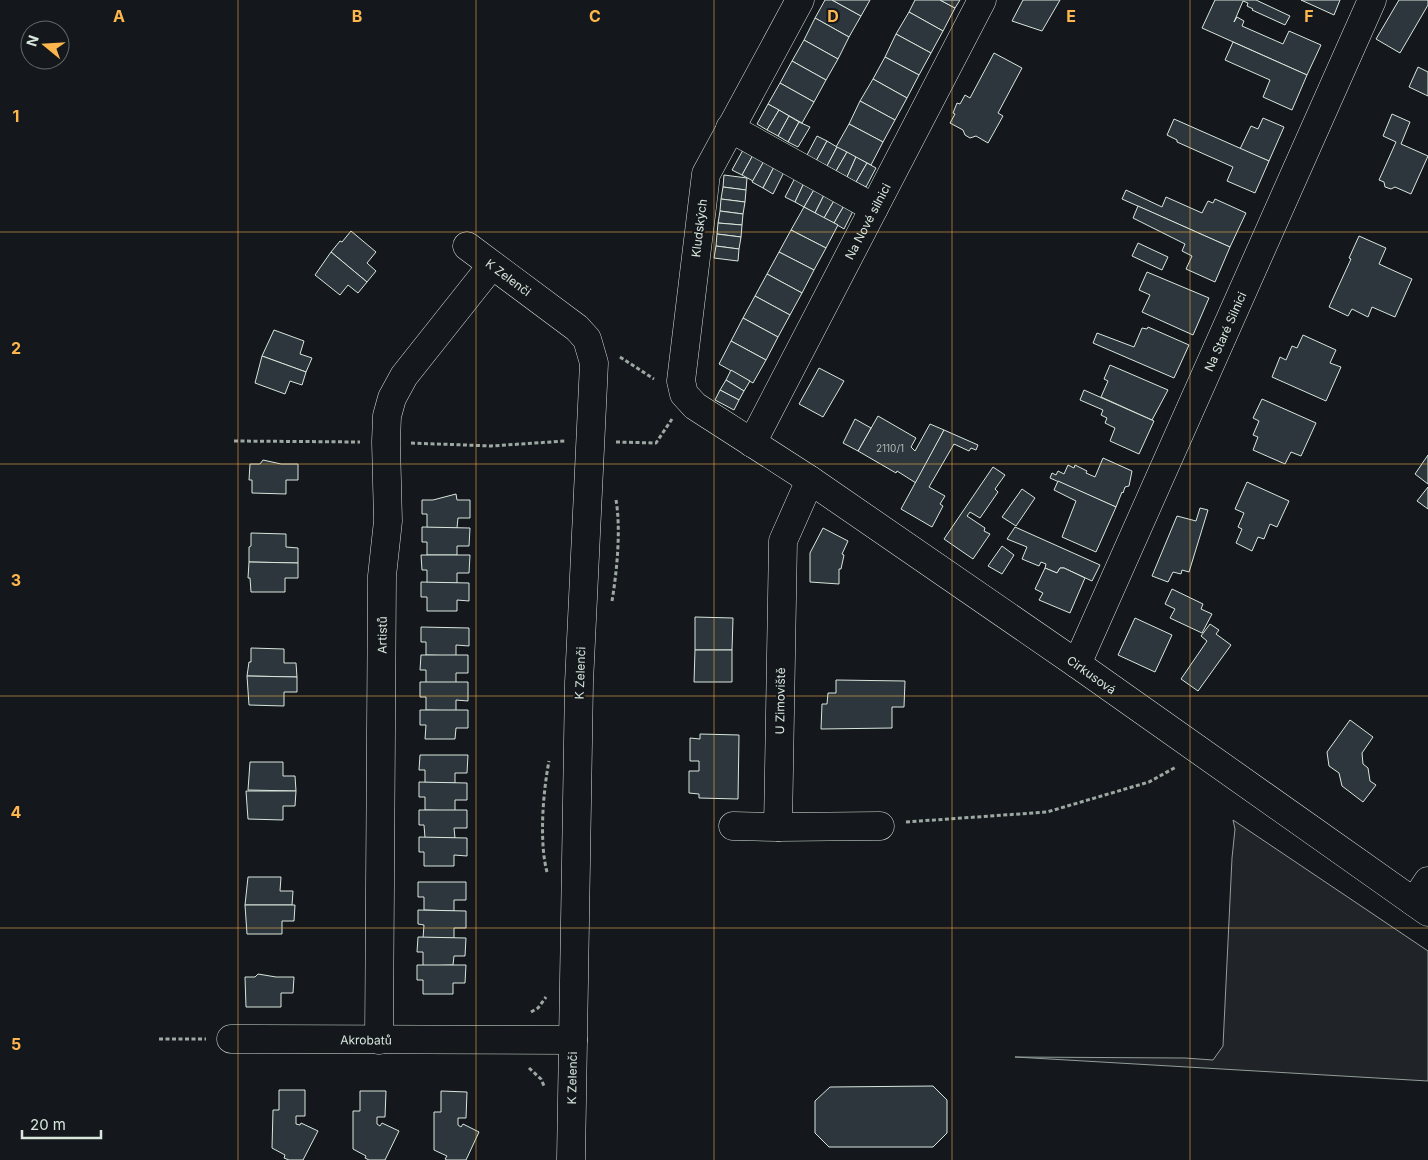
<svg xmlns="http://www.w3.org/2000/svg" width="1428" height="1160" font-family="Inter,sans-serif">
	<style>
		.green { fill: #202428; stroke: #939e99 }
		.building { fill: #2c363c; stroke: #d8e6dc }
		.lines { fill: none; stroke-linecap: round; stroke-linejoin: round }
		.minor-casing { stroke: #d8e6dc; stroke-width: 29 }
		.path { stroke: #9da8a2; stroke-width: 3; stroke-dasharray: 4 2.5; stroke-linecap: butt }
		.minor { stroke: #14181c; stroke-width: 28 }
		.grid { fill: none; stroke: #ffb74d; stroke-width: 1; stroke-opacity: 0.55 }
		.labels { text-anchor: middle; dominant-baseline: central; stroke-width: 4; stroke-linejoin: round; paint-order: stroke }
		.number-label { font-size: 10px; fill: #adbab4 }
		.street-label { font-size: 12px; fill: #d8e6dc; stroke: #14181c }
		.grid-label { font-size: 16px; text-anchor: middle; font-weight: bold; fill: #ffb74d; stroke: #14181c; stroke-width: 4; stroke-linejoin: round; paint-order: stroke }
	</style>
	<rect width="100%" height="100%" fill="#14181c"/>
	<path class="green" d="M 1233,820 L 1428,951 L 1428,1081 L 1015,1057 L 1185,1058 L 1213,1060 L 1223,1046 L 1232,858 L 1235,829 Z"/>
	<g class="building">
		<path d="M 825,0 L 832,0 L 861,16 L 849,37 L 815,18 Z"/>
		<path d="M 832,0 L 870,0 L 861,16 Z"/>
		<path d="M 915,0 L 940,0 L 955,8 L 943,31 L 909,12 Z"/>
		<path d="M 940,0 L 960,0 L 955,8 Z"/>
		<path d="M 1023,0 L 1060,0 L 1042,31 L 1012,21 Z"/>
		<path d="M 1215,0 L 1256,0 L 1290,16 L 1285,25 L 1252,10 L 1253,9 L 1247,6 L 1248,3 L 1243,1 L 1234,22 L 1237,17 L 1244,21 L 1242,26 L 1283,44 L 1289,31 L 1321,45 L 1307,75 L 1202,28 Z"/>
		<path d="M 1301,0 L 1340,0 L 1334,15 Z"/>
		<path d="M 1399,0 L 1428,0 L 1428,5 L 1400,53 L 1376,39 Z"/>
		<path d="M 909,12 L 943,31 L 931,53 L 896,34 Z"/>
		<path d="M 815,18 L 849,37 L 838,59 L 804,40 Z"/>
		<path d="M 896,34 L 931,53 L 919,75 L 885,57 Z"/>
		<path d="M 804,40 L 838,59 L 826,80 L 792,61 Z"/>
		<path d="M 1233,42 L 1307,75 L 1292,110 L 1263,97 L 1270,80 L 1225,60 Z"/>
		<path d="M 994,53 L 1022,68 L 998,113 L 1003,116 L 988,143 L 976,136 L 970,138 L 965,135 L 963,130 L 950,123 L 955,114 L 953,113 L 957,103 L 960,104 L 965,95 L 970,98 Z"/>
		<path d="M 885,57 L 919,75 L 907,98 L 873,79 Z"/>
		<path d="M 792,61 L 826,80 L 814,102 L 780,83 Z"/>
		<path d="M 1418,67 L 1428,72 L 1428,96 L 1409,87 Z"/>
		<path d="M 873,79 L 907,98 L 895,120 L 860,101 Z"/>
		<path d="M 780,83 L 814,102 L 802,123 L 768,104 Z"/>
		<path d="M 860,101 L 895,120 L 883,142 L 849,124 Z"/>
		<path d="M 768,104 L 779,110 L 767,130 L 757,124 Z"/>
		<path d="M 779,110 L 789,116 L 778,136 L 767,130 Z"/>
		<path d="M 1392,114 L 1410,122 L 1401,144 L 1428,156 L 1411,194 L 1395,187 L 1391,189 L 1385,187 L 1384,182 L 1379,180 L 1396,142 L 1383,136 Z"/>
		<path d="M 789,116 L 799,122 L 788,142 L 778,136 Z"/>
		<path d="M 1263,118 L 1284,127 L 1269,161 L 1240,149 L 1251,126 L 1258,129 Z"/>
		<path d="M 1174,119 L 1269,161 L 1255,193 L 1227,181 L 1233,167 L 1177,142 L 1177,140 L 1167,135 Z"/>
		<path d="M 799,122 L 810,127 L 798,147 L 788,142 Z"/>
		<path d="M 849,124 L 883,142 L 871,165 L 836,147 Z"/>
		<path d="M 817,136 L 827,141 L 816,161 L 807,155 Z"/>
		<path d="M 827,141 L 837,147 L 827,166 L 816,161 Z"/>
		<path d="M 837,147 L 847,152 L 836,171 L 827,166 Z"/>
		<path d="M 743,150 L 753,155 L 742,175 L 732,170 Z"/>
		<path d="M 847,152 L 856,157 L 847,177 L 836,171 Z"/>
		<path d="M 753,155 L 764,161 L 753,181 L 742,175 Z"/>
		<path d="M 856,157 L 867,163 L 856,182 L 847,177 Z"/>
		<path d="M 764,161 L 774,167 L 763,188 L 752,182 Z"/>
		<path d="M 867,163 L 876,168 L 866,187 L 856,182 Z"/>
		<path d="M 774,167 L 784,172 L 773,194 L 763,188 Z"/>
		<path d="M 724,175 L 747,178 L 746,190 L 723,187 Z"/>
		<path d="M 795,178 L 804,183 L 795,202 L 785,197 Z"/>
		<path d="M 804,183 L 815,188 L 804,207 L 795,202 Z"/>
		<path d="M 723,187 L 746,190 L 745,202 L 721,199 Z"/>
		<path d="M 815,188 L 825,193 L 815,213 L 804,207 Z"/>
		<path d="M 1126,190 L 1162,207 L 1166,197 L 1202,213 L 1208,201 L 1213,203 L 1215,199 L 1246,213 L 1230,247 L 1122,199 Z"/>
		<path d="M 825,193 L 835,199 L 824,218 L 815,213 Z"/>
		<path d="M 721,199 L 745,202 L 743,214 L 720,211 Z"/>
		<path d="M 835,199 L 845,204 L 834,223 L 824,218 Z"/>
		<path d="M 845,204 L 854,209 L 844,229 L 834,223 Z"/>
		<path d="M 1138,206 L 1230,247 L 1215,282 L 1186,269 L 1192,256 L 1182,251 L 1185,244 L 1133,218 Z"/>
		<path d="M 804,207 L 838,225 L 826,248 L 791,230 Z"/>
		<path d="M 720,211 L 743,214 L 742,225 L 718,223 Z"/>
		<path d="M 718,223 L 742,225 L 741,237 L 717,234 Z"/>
		<path d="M 791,230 L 826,248 L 814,270 L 779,252 Z"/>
		<path d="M 351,231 L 376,252 L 367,263 L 376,271 L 367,282 L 331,252 L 340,241 L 342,242 Z"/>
		<path d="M 717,234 L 741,237 L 739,249 L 716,246 Z"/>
		<path d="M 1359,236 L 1386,248 L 1379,264 L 1412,279 L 1395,317 L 1372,307 L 1368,317 L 1352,309 L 1348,316 L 1329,307 L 1351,259 L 1349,258 Z"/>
		<path d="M 1138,243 L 1168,257 L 1162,270 L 1132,256 Z"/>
		<path d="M 716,246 L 739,249 L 738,261 L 714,258 Z"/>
		<path d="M 331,252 L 367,282 L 358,293 L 348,285 L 340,295 L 315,275 Z"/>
		<path d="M 779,252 L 814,270 L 802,293 L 767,274 Z"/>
		<path d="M 1147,272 L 1209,298 L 1193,335 L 1142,312 L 1150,295 L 1139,290 Z"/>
		<path d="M 767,274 L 802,293 L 790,315 L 755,296 Z"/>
		<path d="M 755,296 L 790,315 L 778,337 L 743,318 Z"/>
		<path d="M 743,318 L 778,337 L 766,360 L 731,341 Z"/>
		<path d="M 1148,327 L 1189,345 L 1174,378 L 1093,343 L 1097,333 L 1134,347 L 1142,328 L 1147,329 Z"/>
		<path d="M 274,330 L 304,341 L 300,354 L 312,358 L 306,372 L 262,356 Z"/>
		<path d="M 1303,335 L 1336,350 L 1330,363 L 1341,367 L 1326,401 L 1272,377 L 1280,357 L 1286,360 L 1292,346 L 1297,348 Z"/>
		<path d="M 731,341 L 766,360 L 753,383 L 719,364 Z"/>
		<path d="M 262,356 L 306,372 L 302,385 L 290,381 L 285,394 L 255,383 Z"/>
		<path d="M 1110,365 L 1168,390 L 1152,420 L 1101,397 L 1108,381 L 1104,379 Z"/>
		<path d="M 819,368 L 844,381 L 823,417 L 799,404 Z"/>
		<path d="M 731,370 L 750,381 L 744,391 L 726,380 Z"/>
		<path d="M 726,380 L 744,391 L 739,400 L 720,390 Z"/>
		<path d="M 720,390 L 739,400 L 734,410 L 715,400 Z"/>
		<path d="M 1084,390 L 1154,421 L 1139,454 L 1110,441 L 1115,428 L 1105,423 L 1107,418 L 1101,415 L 1103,410 L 1080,400 Z"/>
		<path d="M 1262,399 L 1316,423 L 1301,456 L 1291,452 L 1285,464 L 1253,450 L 1258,437 L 1253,435 L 1259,421 L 1253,418 Z"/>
		<path d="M 878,416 L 916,438 L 911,447 L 915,451 L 930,424 L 944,430 L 916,483 L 897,471 L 896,473 L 858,451 Z"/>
		<path d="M 855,419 L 871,428 L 858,451 L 843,443 Z"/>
		<path d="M 944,430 L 978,445 L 976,450 L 971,448 L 969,451 L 954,444 L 929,487 L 945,496 L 940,504 L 943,506 L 932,527 L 901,509 Z"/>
		<path d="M 1428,455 L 1428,484 L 1415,474 Z"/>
		<path d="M 1103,458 L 1132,471 L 1129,486 L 1125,487 L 1123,493 L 1122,492 L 1116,507 L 1050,478 L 1052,473 L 1056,475 L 1058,471 L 1064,474 L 1068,465 L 1074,468 L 1075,465 L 1087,471 L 1086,473 L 1095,477 Z"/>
		<path d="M 263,460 L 281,464 L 298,464 L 298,480 L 286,480 L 286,494 L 252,493 L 252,480 L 249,480 L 250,464 L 260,464 Z"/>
		<path d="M 993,467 L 1005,475 L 995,489 L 998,492 L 980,518 L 970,512 L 967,516 L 985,528 L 984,531 L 990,534 L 973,559 L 944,539 Z"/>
		<path d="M 1058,481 L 1116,507 L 1096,552 L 1062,537 L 1076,501 L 1054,490 Z"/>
		<path d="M 1247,482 L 1289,501 L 1277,527 L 1270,524 L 1264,539 L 1258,537 L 1252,551 L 1236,543 L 1242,529 L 1238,527 L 1244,513 L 1235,509 Z"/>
		<path d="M 1428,487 L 1428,509 L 1417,501 Z"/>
		<path d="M 1022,489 L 1035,498 L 1016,526 L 1002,517 Z"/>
		<path d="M 456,494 L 457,500 L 470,500 L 470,518 L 458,518 L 457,528 L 427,528 L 427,514 L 422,514 L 422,500 L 433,500 Z"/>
		<path d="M 1200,508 L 1208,510 L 1189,572 L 1182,570 L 1181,574 L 1173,572 L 1168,582 L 1152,576 L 1177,516 L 1196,521 Z"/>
		<path d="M 422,527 L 470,528 L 469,546 L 457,546 L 457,555 L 427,555 L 427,542 L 422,542 Z"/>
		<path d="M 1015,527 L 1100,565 L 1092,581 L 1064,568 L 1060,568 L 1057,573 L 1045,568 L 1046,564 L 1041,562 L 1039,566 L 1022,559 L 1027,547 L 1007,539 Z"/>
		<path d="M 823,528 L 848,541 L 842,554 L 844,555 L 841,569 L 839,569 L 839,584 L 810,582 L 810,553 Z"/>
		<path d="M 251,533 L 286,534 L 286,547 L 298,548 L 298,563 L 249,562 L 249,547 L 251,546 Z"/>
		<path d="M 1002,546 L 1014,555 L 1002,574 L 988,566 Z"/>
		<path d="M 421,555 L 470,555 L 469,573 L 457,573 L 457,583 L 427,583 L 427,570 L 422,570 Z"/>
		<path d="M 249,562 L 298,563 L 298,578 L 285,578 L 285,592 L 251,592 L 250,578 L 248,578 Z"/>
		<path d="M 1045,568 L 1057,573 L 1060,568 L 1064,568 L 1085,578 L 1070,613 L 1039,600 L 1043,593 L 1035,589 Z"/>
		<path d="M 421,582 L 469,583 L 469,601 L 457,600 L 457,611 L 427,611 L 427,597 L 421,597 Z"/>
		<path d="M 1172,589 L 1203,604 L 1201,609 L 1212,614 L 1202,633 L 1170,618 L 1175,609 L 1165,604 Z"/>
		<path d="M 695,617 L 733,618 L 732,650 L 695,650 Z"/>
		<path d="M 1135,618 L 1172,635 L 1155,672 L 1118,655 Z"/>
		<path d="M 1210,624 L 1219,630 L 1216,634 L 1231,645 L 1198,691 L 1181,679 L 1207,641 L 1201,636 Z"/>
		<path d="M 421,627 L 469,628 L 469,646 L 456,645 L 456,656 L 426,655 L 426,642 L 421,642 Z"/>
		<path d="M 251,648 L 284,649 L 284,663 L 296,663 L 297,677 L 247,676 L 249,662 L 251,662 Z"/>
		<path d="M 695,650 L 732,650 L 732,682 L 694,682 Z"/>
		<path d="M 421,655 L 468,655 L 468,673 L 456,673 L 456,683 L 426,683 L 426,670 L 420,670 Z"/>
		<path d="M 247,676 L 297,677 L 297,692 L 284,692 L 284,706 L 249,705 Z"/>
		<path d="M 836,680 L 905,681 L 904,707 L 892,707 L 892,728 L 821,729 L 822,704 L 827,704 L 828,693 L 836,693 Z"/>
		<path d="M 420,682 L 468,682 L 468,701 L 456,700 L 456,711 L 426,710 L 426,697 L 420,697 Z"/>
		<path d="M 420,710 L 468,710 L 468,728 L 456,728 L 455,739 L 425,739 L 426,725 L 420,725 Z"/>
		<path d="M 1350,720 L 1373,737 L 1362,753 L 1363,764 L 1368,768 L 1370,781 L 1376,785 L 1363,802 L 1342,786 L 1339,773 L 1329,766 L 1327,752 Z"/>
		<path d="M 700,734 L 739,735 L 738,799 L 699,798 L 699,794 L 689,793 L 689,771 L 699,771 L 699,761 L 690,761 L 690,738 L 700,739 Z"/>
		<path d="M 420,755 L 468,755 L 467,773 L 455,773 L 455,783 L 425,783 L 425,770 L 419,770 Z"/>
		<path d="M 250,762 L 283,762 L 283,776 L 295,776 L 296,791 L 248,790 Z"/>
		<path d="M 419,782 L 467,783 L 467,800 L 455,800 L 455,811 L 425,810 L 425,797 L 419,797 Z"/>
		<path d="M 246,791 L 296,791 L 295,806 L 283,806 L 283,820 L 248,819 Z"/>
		<path d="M 419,810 L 467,810 L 467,828 L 454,828 L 455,838 L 425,838 L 424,825 L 419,825 Z"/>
		<path d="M 419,837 L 467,838 L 467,856 L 454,855 L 454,866 L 424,866 L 424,852 L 419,852 Z"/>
		<path d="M 248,877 L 281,877 L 280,891 L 293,891 L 292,905 L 245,905 Z"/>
		<path d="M 418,882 L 466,882 L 466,900 L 454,900 L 454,911 L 424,910 L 424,897 L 418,897 Z"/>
		<path d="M 245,905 L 295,905 L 294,921 L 282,921 L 282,934 L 247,934 Z"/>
		<path d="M 418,910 L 466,911 L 466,928 L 454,928 L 454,938 L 423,938 L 424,925 L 418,924 Z"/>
		<path d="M 418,937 L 466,938 L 465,956 L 454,956 L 453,965 L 423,966 L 423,952 L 417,952 Z"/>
		<path d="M 417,965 L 466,965 L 465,983 L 453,983 L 453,994 L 423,994 L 423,980 L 417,980 Z"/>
		<path d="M 258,974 L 276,977 L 294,977 L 293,993 L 281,993 L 281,1007 L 246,1007 L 245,977 L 255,977 Z"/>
		<path d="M 933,1086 L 947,1100 L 947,1133 L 933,1147 L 829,1147 L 815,1133 L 815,1101 L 830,1087 Z"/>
		<path d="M 279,1090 L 305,1090 L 305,1116 L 296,1116 L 296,1124 L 300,1125 L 301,1123 L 318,1131 L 303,1160 L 289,1160 L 284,1158 L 285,1155 L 272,1148 L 273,1110 L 279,1110 Z"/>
		<path d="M 360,1091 L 386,1091 L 385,1117 L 377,1117 L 377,1124 L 380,1126 L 382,1123 L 399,1131 L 385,1160 L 369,1160 L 365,1158 L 366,1156 L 353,1149 L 353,1111 L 360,1111 Z"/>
		<path d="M 441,1091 L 467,1092 L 466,1118 L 458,1118 L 458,1125 L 461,1127 L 463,1124 L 479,1132 L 466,1160 L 447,1160 L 445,1159 L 447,1156 L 434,1150 L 434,1112 L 441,1112 Z"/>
	</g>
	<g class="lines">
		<defs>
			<g id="minor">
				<path id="s1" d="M 800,0 L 706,174 L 681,381 L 684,394 L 695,406 L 810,480 L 1077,664 L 1428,912"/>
				<path d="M 730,128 L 874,208"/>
				<path id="s2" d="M 467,246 L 577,328 L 587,339 L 594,363 L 579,683 L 571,1160"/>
				<path id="s3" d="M 752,443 L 982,0"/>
				<path d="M 810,480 L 783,541 L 778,827 L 880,826"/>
				<path id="s4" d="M 1077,664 L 1372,0"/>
				<path d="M 733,826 L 778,827"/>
				<path d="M 1414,902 L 1428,881"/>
				<path id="s5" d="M 231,1039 L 573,1040"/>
				<path id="s6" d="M 379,1040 L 382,576 L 388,521 L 386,442 L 387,416 L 392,398 L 404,376 L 492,265"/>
			</g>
		</defs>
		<use href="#minor" class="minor-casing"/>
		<g class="path">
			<path d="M 620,357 L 654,379"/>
			<path d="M 234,441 L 360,442"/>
			<path d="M 616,442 L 656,443 L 672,419"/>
			<path d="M 411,443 L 491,446 L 565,441"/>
			<path d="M 612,601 C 617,571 621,529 616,500"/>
			<path d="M 906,822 L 1047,812 L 1149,782 L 1176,767"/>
			<path d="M 547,872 C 539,842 543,792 549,761"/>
			<path d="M 531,1012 L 538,1008 L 546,997"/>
			<path d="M 159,1039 L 206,1039"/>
			<path d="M 529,1068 L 541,1079 L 544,1086"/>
		</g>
		<use href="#minor" class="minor"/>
	</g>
	<path class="grid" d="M 238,0 L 238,1160M 476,0 L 476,1160M 714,0 L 714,1160M 952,0 L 952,1160M 1190,0 L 1190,1160M 0,232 L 1428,232M 0,464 L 1428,464M 0,696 L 1428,696M 0,928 L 1428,928"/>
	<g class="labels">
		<g class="number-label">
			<text x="890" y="448">2110/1</text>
		</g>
		<g class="street-label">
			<text stroke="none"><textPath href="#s3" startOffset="250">Na Nové silnici</textPath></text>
			<text transform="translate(699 228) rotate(-83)">Kludských</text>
			<text stroke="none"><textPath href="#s2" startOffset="52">K Zelenči</textPath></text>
			<text stroke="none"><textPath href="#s4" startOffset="364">Na Staré Silnici</textPath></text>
			<text stroke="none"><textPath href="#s6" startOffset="405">Artistů</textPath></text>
			<text transform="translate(580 673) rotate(-88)">K Zelenči</text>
			<text stroke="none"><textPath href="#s1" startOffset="915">Cirkusová</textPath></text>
			<text transform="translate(780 701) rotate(-89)">U Zimoviště</text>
			<text stroke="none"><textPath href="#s5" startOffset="135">Akrobatů</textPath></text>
			<text transform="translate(572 1078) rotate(-89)">K Zelenči</text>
		</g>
	</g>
	<g class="grid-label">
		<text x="119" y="22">A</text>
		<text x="357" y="22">B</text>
		<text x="595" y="22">C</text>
		<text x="833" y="22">D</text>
		<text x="1071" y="22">E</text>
		<text x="1309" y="22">F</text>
		<text x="16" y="122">1</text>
		<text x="16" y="354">2</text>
		<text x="16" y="586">3</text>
		<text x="16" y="818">4</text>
		<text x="16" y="1050">5</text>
	</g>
	<g transform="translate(45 45) rotate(288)"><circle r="24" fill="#14181c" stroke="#626a69"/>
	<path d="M0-4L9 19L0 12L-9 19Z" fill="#ffb74d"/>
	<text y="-8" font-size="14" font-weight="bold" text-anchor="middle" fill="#d8e6dc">N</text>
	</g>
	<path d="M22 1130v8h79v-8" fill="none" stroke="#d8e6dc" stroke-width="2.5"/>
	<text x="30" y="1130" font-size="15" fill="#d8e6dc" stroke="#14181c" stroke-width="4" paint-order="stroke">20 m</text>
</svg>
